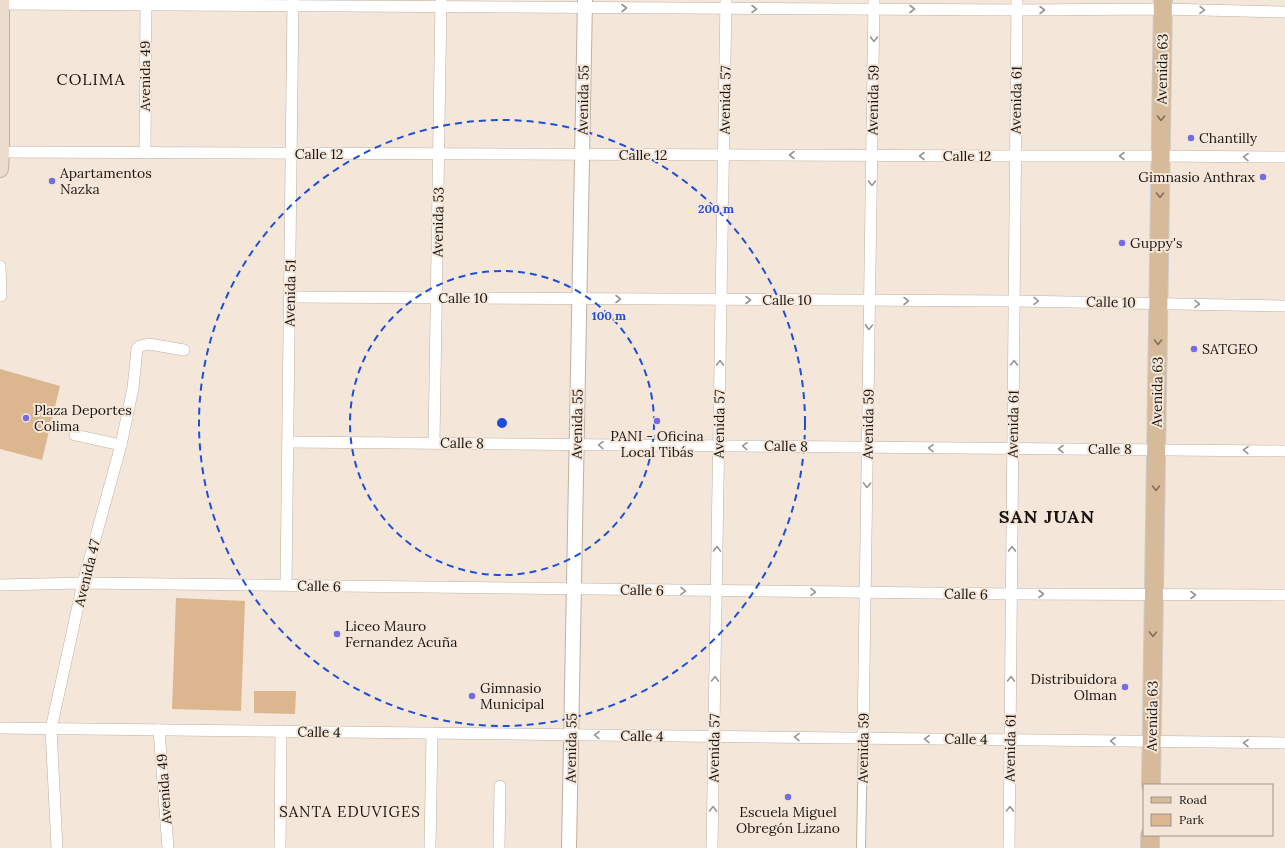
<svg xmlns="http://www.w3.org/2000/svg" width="1285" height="848" font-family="Lora,serif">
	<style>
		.green { fill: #dbb68f }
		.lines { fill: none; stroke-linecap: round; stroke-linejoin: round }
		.pedestrian-casing { stroke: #bdb0a3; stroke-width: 10 }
		.minor-casing { stroke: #bdb0a3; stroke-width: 12 }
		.tertiary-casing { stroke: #bdb0a3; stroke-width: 16 }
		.secondary-casing { stroke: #bdb0a3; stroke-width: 18 }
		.primary-casing { stroke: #cccbca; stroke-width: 20 }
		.pedestrian { stroke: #fff; stroke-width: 8 }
		.minor { stroke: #fff; stroke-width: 11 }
		.tertiary { stroke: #fff; stroke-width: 14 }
		.secondary { stroke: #ebdccd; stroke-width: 16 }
		.primary { stroke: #d6ba9a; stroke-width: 18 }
		.oneway { stroke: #989593 }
		.oneway2 { stroke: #816f5c }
		.ring { fill: none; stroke: #1d4ed8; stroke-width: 2; stroke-dasharray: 7 5 }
		.poi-dot { fill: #756be6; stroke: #f4e7d9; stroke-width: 1.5 }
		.labels { text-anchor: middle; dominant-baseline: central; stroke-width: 4; stroke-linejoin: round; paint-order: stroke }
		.street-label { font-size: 14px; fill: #191410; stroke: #f4e7d9 }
		.poi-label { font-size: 14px; fill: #191410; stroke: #f4e7d9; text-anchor: start }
		.neighbourhood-label { font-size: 15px; letter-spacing: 1px; fill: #191410; stroke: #f4e7d9 }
		.quarter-label { font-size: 16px; letter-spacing: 1px; fill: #191410; stroke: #f4e7d9 }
		.district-label { font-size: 18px; font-weight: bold; letter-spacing: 1px; fill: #191410; stroke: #f4e7d9 }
		.centre { fill: #1d4ed8; stroke: #f4e7d9; stroke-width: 2 }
		.ring-label { font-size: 12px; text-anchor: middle; font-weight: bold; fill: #1d4ed8; stroke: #f4e7d9; stroke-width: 4; stroke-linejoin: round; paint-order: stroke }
	</style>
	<rect width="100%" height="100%" fill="#f4e7d9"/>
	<g class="green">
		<path d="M 0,369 L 60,386 L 42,460 L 0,449 Z"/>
		<path d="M 176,598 L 245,601 L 241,711 L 172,709 Z"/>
		<path d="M 254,691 L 296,691 L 295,714 L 254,713 Z"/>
	</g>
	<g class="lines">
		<defs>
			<path id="pedestrian" d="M 861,848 L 863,738"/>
			<g id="minor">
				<path d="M 1,4 L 1017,10 L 1163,9 L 1285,12"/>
				<path d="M 1,152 L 1016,156 L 1161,156 L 1285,157"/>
				<path d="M 145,153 L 146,0"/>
				<path d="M 0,266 L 1,296"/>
				<path d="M 290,297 L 1015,301 L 1285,306"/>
				<path d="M 75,435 L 121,445"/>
				<path d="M 288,442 L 1285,451"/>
				<path d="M 434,443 L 441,0"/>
				<path d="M 0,585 L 83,583 L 1012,594 L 1285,595"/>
				<path d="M 286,585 L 293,0"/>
				<path d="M 0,728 L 1285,743"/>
				<path d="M 159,730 L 168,848"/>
				<path d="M 863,738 L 874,0"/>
				<path d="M 57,848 L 51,729 L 83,583 L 121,445 L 133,388 L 137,349 L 140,346 L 149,344 L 184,350"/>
				<path d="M 280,848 L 281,731"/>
				<path d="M 430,848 L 432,733"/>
				<path d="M 499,848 L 500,786"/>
				<path d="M 712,848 L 726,0"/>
				<path d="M 1009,848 L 1017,0"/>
			</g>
			<path id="tertiary" d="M 569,848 L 585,0"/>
			<path id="secondary" d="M 0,169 L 1,152 L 1,0"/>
			<g id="primary">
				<path d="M 1151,785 L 1163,0"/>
				<path d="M 1150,848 L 1150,835"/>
			</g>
		</defs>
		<use href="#pedestrian" class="pedestrian-casing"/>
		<use href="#minor" class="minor-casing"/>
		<use href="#tertiary" class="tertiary-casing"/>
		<use href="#secondary" class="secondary-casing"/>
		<use href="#primary" class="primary-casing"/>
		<use href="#pedestrian" class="pedestrian"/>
		<use href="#minor" class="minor"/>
		<use href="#tertiary" class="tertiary"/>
		<use href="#secondary" class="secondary"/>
		<use href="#primary" class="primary"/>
	</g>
	<defs><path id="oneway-chevron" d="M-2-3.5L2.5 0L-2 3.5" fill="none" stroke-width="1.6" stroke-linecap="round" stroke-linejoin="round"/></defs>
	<g class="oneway">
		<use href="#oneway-chevron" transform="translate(624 8)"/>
		<use href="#oneway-chevron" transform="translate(754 9)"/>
		<use href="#oneway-chevron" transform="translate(912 9)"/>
		<use href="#oneway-chevron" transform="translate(1042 10)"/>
		<use href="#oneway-chevron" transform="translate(1202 10) rotate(1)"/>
		<use href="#oneway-chevron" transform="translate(874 39) rotate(91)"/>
		<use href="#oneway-chevron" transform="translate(792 155) rotate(-180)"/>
		<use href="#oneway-chevron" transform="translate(922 156) rotate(-180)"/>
		<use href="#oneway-chevron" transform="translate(1122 156) rotate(180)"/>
		<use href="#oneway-chevron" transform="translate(1246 157) rotate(-179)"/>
		<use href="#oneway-chevron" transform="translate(872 183) rotate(91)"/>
		<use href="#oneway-chevron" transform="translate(618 299)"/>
		<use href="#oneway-chevron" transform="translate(748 300)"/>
		<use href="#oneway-chevron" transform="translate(906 301)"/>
		<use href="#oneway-chevron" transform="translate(1036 301) rotate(1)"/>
		<use href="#oneway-chevron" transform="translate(1197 304) rotate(1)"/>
		<use href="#oneway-chevron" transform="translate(869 327) rotate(91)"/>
		<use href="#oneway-chevron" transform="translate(720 363) rotate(-89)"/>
		<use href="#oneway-chevron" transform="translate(1014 363) rotate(-89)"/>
		<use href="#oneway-chevron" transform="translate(601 445) rotate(-179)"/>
		<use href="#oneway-chevron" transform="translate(745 446) rotate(-179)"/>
		<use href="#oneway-chevron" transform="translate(931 448) rotate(-179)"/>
		<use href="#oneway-chevron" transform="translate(1061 449) rotate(-180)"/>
		<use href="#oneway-chevron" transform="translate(1246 450) rotate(-179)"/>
		<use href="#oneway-chevron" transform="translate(867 485) rotate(91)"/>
		<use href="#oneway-chevron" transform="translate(717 549) rotate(-89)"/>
		<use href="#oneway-chevron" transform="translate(1012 549) rotate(-89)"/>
		<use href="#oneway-chevron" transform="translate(683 591) rotate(1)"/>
		<use href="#oneway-chevron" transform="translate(813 592) rotate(1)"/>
		<use href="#oneway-chevron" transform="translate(1041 594)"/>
		<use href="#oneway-chevron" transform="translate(1193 595)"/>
		<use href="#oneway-chevron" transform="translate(715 679) rotate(-89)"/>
		<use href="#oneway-chevron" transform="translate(1011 679) rotate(-89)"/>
		<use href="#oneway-chevron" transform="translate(597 735) rotate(-179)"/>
		<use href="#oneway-chevron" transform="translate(797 737) rotate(-179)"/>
		<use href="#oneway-chevron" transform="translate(927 739) rotate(-179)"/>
		<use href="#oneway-chevron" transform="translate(1113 741) rotate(-179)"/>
		<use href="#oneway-chevron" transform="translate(1246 743) rotate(-179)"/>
		<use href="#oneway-chevron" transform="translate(713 809) rotate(-89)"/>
		<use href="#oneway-chevron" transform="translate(1010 809) rotate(-89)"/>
	</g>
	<g class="oneway2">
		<use href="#oneway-chevron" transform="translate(1161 118) rotate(91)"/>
		<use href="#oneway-chevron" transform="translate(1160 195) rotate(91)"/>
		<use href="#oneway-chevron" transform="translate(1158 342) rotate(91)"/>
		<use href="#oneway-chevron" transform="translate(1156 488) rotate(91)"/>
		<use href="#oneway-chevron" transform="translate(1153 634) rotate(91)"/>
	</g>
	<g class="ring">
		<circle cx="502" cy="423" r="152"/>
		<circle cx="502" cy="423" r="303"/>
	</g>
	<g class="poi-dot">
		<circle cx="1191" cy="138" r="4"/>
		<circle cx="1263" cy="177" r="4"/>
		<circle cx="52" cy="181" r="4"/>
		<circle cx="1122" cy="243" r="4"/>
		<circle cx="1194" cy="349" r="4"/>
		<circle cx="26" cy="418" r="4"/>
		<circle cx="657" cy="421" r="4"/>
		<circle cx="337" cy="634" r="4"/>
		<circle cx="1125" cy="687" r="4"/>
		<circle cx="472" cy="696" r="4"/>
		<circle cx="788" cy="797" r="4"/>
	</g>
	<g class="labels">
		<g class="street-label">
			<text transform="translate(1162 69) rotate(-89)">Avenida 63</text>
			<text transform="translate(145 76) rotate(-90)">Avenida 49</text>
			<text transform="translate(583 100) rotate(-89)">Avenida 55</text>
			<text transform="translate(725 100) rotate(-89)">Avenida 57</text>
			<text transform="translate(873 100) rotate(-89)">Avenida 59</text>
			<text transform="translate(1016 100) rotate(-89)">Avenida 61</text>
			<text x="319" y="154">Calle 12</text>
			<text x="643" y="155">Calle 12</text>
			<text x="967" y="156">Calle 12</text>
			<text transform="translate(438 222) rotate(-89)">Avenida 53</text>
			<text transform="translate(290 293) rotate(-89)">Avenida 51</text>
			<text x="463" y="298">Calle 10</text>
			<text x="787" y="300">Calle 10</text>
			<text transform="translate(1111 302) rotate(1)">Calle 10</text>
			<text transform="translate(1157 392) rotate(-89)">Avenida 63</text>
			<text transform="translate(577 424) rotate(-89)">Avenida 55</text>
			<text transform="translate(719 424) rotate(-89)">Avenida 57</text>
			<text transform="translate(868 424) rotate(-89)">Avenida 59</text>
			<text transform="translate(1013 424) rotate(-89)">Avenida 61</text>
			<text transform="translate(462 443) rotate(1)">Calle 8</text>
			<text transform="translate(786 446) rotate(1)">Calle 8</text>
			<text x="1110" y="449">Calle 8</text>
			<text transform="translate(87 573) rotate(-76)">Avenida 47</text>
			<text transform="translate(319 586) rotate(1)">Calle 6</text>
			<text transform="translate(642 590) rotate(1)">Calle 6</text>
			<text transform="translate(966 594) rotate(1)">Calle 6</text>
			<text transform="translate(1152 716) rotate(-89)">Avenida 63</text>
			<text transform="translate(319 732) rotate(1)">Calle 4</text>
			<text transform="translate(642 736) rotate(1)">Calle 4</text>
			<text transform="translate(966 739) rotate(1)">Calle 4</text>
			<text transform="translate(571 748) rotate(-89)">Avenida 55</text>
			<text transform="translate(714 748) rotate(-89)">Avenida 57</text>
			<text transform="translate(863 748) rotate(-89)">Avenida 59</text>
			<text transform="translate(1010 748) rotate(-89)">Avenida 61</text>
			<text transform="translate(164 789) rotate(-94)">Avenida 49</text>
		</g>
		<g class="poi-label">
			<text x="1199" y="138">Chantilly</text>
			<text x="60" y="173">Apartamentos<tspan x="60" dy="16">Nazka</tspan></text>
			<text x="1255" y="177" text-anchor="end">Gimnasio Anthrax</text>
			<text x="1130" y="243">Guppy's</text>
			<text x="1202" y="349">SATGEO</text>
			<text x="34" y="410">Plaza Deportes<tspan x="34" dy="16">Colima</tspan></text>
			<text x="657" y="436" text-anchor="middle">PANI - Oficina<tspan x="657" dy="16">Local Tibás</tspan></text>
			<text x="345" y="626">Liceo Mauro<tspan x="345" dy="16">Fernandez Acuña</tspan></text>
			<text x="1117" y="679" text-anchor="end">Distribuidora<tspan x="1117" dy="16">Olman</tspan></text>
			<text x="480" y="688">Gimnasio<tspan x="480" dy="16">Municipal</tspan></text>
			<text x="788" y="812" text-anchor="middle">Escuela Miguel<tspan x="788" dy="16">Obregón Lizano</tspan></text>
		</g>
		<g class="neighbourhood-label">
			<text x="350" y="811">SANTA EDUVIGES</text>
		</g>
		<g class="quarter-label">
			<text x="91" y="79">COLIMA</text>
		</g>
		<g class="district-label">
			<text x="1047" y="516">SAN JUAN</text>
		</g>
	</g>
	<circle cx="502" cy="423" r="6" class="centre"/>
	<g class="ring-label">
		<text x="716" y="213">200 m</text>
		<text x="609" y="320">100 m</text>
	</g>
	<rect x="1143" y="784" width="130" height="52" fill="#f4e7d9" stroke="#9c9389"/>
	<rect x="1151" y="797" width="20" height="6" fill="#d6ba9a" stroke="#9c9389"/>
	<text x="1179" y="804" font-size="12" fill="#191410">Road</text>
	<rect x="1151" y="814" width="20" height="12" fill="#dbb68f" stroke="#9c9389"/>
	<text x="1179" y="824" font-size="12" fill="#191410">Park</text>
</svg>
